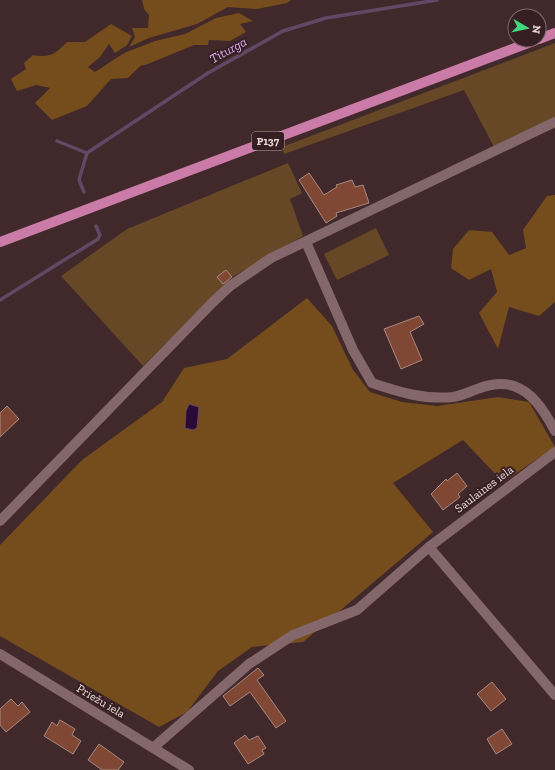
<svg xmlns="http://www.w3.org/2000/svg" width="555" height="770" font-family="'Zilla Slab',serif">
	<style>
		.green { fill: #674826 }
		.forest { fill: #754c1b }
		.water { fill: #290a34; stroke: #634866 }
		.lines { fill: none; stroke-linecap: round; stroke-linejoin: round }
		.stream { stroke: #634866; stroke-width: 3.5 }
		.building { fill: #804834; stroke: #a68980 }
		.minor { stroke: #84676a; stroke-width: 10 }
		.major { stroke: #ca7ba7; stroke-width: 10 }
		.labels { text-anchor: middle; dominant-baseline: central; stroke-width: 4; stroke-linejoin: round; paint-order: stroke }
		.shield { fill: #361f22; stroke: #b4a1a3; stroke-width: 1 }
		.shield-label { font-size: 11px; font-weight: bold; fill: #ead9da }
		.street-label { font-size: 12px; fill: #ead9da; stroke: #361f22 }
		.water-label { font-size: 13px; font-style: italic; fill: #dcaaf3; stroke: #361f22 }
	</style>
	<rect width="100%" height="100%" fill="#41282b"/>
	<g class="green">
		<path d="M 555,43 L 555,117 L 494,147 L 464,90 L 284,154 L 282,147 Z"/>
		<path d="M 288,163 L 302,193 L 290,199 L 303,236 L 232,277 L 143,366 L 61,276 L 127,229 Z"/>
		<path d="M 376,228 L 389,255 L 337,280 L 324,254 Z"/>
	</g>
	<g class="forest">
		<path d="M 142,0 L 291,0 L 287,3 L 257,9 L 228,7 L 197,24 L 149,38 L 129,47 L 135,37 L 132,28 L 148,28 L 149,15 L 144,9 Z"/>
		<path d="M 239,13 L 253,21 L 240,24 L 246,32 L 230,41 L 209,40 L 208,45 L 194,45 L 148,64 L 140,66 L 128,78 L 111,79 L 87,106 L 52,120 L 35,103 L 50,88 L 36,85 L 17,91 L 11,79 L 26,69 L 24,63 L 33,55 C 51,58 55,54 67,42 L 85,42 L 111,24 L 132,36 L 127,45 L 115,53 L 109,44 L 100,57 L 88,67 L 95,72 L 124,53 L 155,41 L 185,34 L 216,18 Z"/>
		<path d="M 555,195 L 555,302 L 539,316 L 509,307 L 498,349 L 479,313 L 497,292 L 491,269 L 469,280 L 451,268 L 453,249 L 469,230 L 492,232 L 509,255 L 526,248 L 523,230 L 547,196 Z"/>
		<path d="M 307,298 L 332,326 L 353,370 L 370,392 L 402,402 L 437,406 L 498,397 L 529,402 L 555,447 L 503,482 L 463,440 L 393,483 L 433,532 L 303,642 L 252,647 L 218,671 L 187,712 L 159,727 L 0,636 L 0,545 L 82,460 L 162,402 L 184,368 L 227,359 Z"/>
	</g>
	<path class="water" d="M 189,404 L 199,407 L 197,428 L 193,430 L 185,428 L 186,411 Z"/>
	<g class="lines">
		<g class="stream">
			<path d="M 57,141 L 87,153"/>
			<path d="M 84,192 L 79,180 L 87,153 L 208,73 L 283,31 L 326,18 L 437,0"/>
			<path d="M 0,300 L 98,239 L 100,235 L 96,226"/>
		</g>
	</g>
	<g class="building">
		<path d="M 309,173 L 324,195 L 337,187 L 336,185 L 352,180 L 355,187 L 363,185 L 369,203 L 336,213 L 337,216 L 326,223 L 299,180 Z"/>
		<path d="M 226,270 L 232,277 L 223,284 L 217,277 Z"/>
		<path d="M 419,316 L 424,324 L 410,332 L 422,360 L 401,369 L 384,329 Z"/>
		<path d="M 7,406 L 19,419 L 0,437 L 0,413 Z"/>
		<path d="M 457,473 L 467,486 L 458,494 L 460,497 L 443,510 L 431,494 L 446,479 L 447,481 Z"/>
		<path d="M 258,668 L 264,675 L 257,680 L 286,721 L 276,728 L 250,692 L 230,706 L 223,696 Z"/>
		<path d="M 492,682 L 506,699 L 491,711 L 477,694 Z"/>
		<path d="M 11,699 L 18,706 L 22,702 L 30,712 L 6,732 L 0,725 L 0,709 Z"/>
		<path d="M 60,720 L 75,729 L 72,735 L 81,741 L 73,754 L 44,736 L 52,722 L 57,726 Z"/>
		<path d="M 502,729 L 512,744 L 496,754 L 487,739 Z"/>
		<path d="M 245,735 L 249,740 L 258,736 L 266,748 L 262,750 L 264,754 L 248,764 L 234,743 Z"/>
		<path d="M 99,744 L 124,762 L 118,770 L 102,770 L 88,760 Z"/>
	</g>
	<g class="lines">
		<g class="minor">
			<path d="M 306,242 L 353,350 L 372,383 C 399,392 424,400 453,397 C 466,395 478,387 491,385 C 524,378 542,406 555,431"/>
			<path d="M 0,521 L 212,303 L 230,286 L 271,258 L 555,122"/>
			<path d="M 429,547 L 555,695"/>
			<path d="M 0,654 L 189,770"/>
			<path d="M 154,747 L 249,664 L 293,635 L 357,610 L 429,547 L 555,452"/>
		</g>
		<g class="major">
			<path d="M 539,39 L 555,33"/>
			<path d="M 0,242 L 536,40"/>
		</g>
	</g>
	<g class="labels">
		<rect class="shield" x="252" y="132" width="32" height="18" rx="3"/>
		<g class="shield-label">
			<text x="268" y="141">P137</text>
		</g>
		<g class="street-label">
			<text transform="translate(484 489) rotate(-37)">Saulaines iela</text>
			<text transform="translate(101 701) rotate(31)">Priežu iela</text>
		</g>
		<g class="water-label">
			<text transform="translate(228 50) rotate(-29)">Titurga</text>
		</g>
	</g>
	<g transform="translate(527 28) rotate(99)"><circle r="19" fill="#361f22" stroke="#7e696c"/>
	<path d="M0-3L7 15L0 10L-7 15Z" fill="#41d77c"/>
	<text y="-6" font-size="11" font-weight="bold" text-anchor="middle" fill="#ead9da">N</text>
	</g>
</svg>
